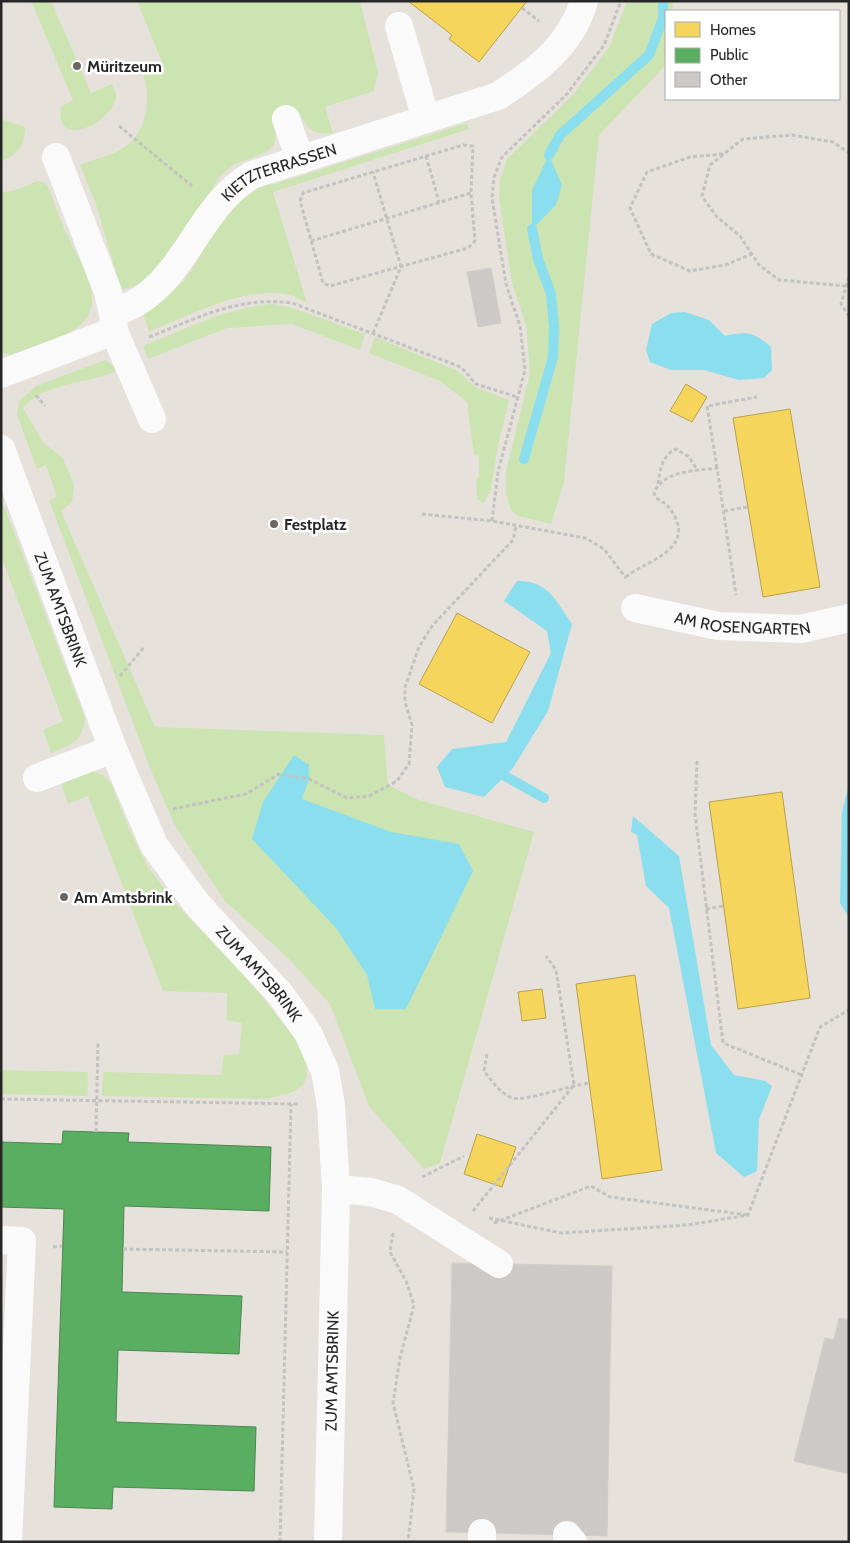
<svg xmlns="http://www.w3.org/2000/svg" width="850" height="1543" font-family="Cabin,sans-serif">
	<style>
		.green { fill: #cce4b2 }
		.water { fill: #8adeee }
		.homes { fill: #f6d55c; stroke: #b8a14c }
		.public { fill: #5aae61; stroke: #4b8650 }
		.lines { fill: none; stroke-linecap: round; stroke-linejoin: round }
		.stream { stroke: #8adeee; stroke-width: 10 }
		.building { fill: #cdc9c6; stroke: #d2cdc8 }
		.path { stroke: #c2c2c1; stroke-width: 3; stroke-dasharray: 4 2.5; stroke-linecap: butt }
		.minor { stroke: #fbfafa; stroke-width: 28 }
		.poi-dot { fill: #6a6866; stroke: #fff; stroke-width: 2 }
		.labels { text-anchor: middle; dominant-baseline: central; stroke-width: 5; stroke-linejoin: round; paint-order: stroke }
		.poi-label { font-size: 16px; font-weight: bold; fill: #272727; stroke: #fff; text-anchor: start }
		.street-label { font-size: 16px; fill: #272727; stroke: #fff }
	</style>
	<rect width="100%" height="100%" fill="#e7e1dc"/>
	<g class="green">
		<path d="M 31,1 L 51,1 L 91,93 L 112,84 C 113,87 116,92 116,95 C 117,116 71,144 62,122 C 60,118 61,111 61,107 L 73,100 Z"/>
		<path d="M 137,1 L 360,1 L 378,72 L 374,91 L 325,107 L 333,133 C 314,136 306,128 299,112 L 274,122 L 276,133 L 274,145 L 266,152 L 233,165 L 220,176 L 173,251 L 140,285 L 121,290 L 96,204 L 80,165 C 95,159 118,154 130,143 C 149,124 151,94 142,71 L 162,62 Z"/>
		<path d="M 627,1 L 673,1 L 673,11 L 666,11 L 666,65 L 599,135 L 564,482 L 551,524 L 518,516 L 511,510 L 506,495 L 506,472 L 530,373 L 526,325 L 512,283 L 499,198 L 500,180 L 507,159 L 573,95 L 610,46 Z"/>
		<path d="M 1,119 L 25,127 C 25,144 18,156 1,161 Z"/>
		<path d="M 467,123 L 469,129 L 273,192 L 307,303 C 301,300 295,296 289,295 C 246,285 188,316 149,332 L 144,315 C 150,302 166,298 176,288 C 204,264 210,222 236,198 C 244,191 257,186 267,181 L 272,185 Z"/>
		<path d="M 37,181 L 44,182 L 48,187 C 55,205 61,223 70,241 C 83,268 110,306 75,329 C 57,342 32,347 11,355 L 1,353 L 1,193 L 19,189 Z"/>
		<path d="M 270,304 L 290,307 L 365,334 L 360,350 L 292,324 L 227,328 L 148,359 L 143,346 C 185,329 225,309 270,304 Z"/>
		<path d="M 375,337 L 458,371 L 475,387 L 509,400 L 498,446 L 491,489 L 484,503 L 477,499 L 476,480 L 479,477 L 479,456 L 474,455 L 467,402 L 440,381 L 369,353 Z"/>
		<path d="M 105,360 L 115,367 L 115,372 C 84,384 47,382 23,408 L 43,442 L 63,458 L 74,485 L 72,502 L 61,511 L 155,727 L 384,735 L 388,785 L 419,800 L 534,832 L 440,1163 L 424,1169 L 369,1106 L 330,1004 L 288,958 L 225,901 L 174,824 L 150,768 L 49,500 L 57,497 L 46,465 L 37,469 L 17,415 L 19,401 L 36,386 Z"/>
		<path d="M 1,498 L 85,718 C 82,743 72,744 51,753 L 43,730 L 63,721 L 1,556 Z"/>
		<path d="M 93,771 L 103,775 L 111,783 L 129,829 L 148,867 L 177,905 L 253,985 L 300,1045 L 306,1061 L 307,1076 L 303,1085 L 293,1092 L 267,1099 L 102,1096 L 103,1072 L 221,1075 L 224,1055 L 239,1054 L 242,1023 L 227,1020 L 227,993 L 163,991 L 88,796 L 68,804 L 60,780 Z"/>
		<path d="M 1,1070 L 88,1072 L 87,1096 L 1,1094 Z"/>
	</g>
	<g class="water">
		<path d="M 549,155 L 562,185 L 556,205 L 532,229 L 532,190 Z"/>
		<path d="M 685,312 L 709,320 L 725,336 C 746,331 754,332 771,347 L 772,370 L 764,378 L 739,380 L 704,370 L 671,370 L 650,362 L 646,350 L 652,324 L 671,313 Z"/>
		<path d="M 517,581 C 548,580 556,601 572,624 L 548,711 L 513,768 L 484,797 L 445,787 L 437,767 L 452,749 L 506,742 L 551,653 L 547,631 L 504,601 Z"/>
		<path d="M 294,755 L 309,765 L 309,779 L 302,799 L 391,832 L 459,844 L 473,871 L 406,1009 L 375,1009 L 367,975 L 336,928 L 252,839 L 263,802 Z"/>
		<path d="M 849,784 L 849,918 L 840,903 L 842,812 Z"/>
		<path d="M 633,816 L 679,856 L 711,1045 L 734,1075 L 765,1081 L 772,1086 L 759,1120 L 757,1171 L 744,1177 L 716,1153 L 669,908 L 646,886 L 637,835 L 631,832 Z"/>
	</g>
	<g class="homes">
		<path d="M 408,1 L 527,1 L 479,62 L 449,39 L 452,35 Z"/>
		<path d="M 686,384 L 707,397 L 692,422 L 670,411 Z"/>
		<path d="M 790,409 L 820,587 L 763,597 L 733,418 Z"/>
		<path d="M 457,613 L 530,652 L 492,723 L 419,684 Z"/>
		<path d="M 782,792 L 810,998 L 738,1009 L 709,802 Z"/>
		<path d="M 635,975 L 662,1170 L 602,1179 L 576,984 Z"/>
		<path d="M 542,989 L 546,1018 L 522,1021 L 518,992 Z"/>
		<path d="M 477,1134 L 516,1147 L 502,1187 L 464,1174 Z"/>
	</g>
	<path class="public" d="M 63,1131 L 129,1133 L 128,1142 L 271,1147 L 269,1211 L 124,1206 L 122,1292 L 242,1296 L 239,1354 L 118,1350 L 116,1422 L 256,1427 L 254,1491 L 113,1487 L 112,1509 L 54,1507 L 64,1209 L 1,1207 L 1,1142 L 62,1144 Z"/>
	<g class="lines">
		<g class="stream">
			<path d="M 549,155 L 560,135 L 649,55 L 663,18 L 663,1"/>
			<path d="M 524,459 L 553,357 L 554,327 L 551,294 L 538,259 L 532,229"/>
			<path d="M 505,776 L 544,798"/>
		</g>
	</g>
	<g class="building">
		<path d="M 491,268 L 501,323 L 478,327 L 467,272 Z"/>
		<path d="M 452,1263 L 612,1266 L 607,1536 L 446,1532 Z"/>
		<path d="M 839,1318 L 849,1320 L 849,1474 L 794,1461 L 825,1338 L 834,1340 Z"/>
	</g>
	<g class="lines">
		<g class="path">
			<path d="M 522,8 L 539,21"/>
			<path d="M 119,126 L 192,186"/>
			<path d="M 463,145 L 473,146 L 471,193 L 475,241 L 468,248 L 330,286 L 323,283 L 300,201 L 303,193 Z"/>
			<path d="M 723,154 L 690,157 L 647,172 L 630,208 L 651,254 L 690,271 L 725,265 L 752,254"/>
			<path d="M 426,156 L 439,202"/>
			<path d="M 311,241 L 471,193"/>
			<path d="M 849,277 L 841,304 L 849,316"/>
			<path d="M 846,286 L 779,280 L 759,265 L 740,236 L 717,217 L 702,196 L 710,165 L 743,139 L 792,135 L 833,142 L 849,153"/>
			<path d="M 373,333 L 401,267 L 373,172"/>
			<path d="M 149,337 C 198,318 238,296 292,303 L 461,367 L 476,384 L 517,397"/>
			<path d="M 36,395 L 45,406"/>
			<path d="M 717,468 L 707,406 L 757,397"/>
			<path d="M 658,484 C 660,470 662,455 676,449 L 689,457 L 698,471"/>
			<path d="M 724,511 L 747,507"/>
			<path d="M 422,514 L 492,521 L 585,538 L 604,549 L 626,578"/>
			<path d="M 492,521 L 498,472 L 525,370 L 520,326 L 506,284 L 492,198 L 494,177 L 502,157 L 567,94 L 604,45 L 621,1"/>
			<path d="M 626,577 C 643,562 690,552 676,519 C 671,508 667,504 656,498 L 654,493 C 663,470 696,471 717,468 L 736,595"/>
			<path d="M 120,676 L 145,646"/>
			<path d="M 697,761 L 695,814 L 723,1043 L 802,1075"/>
			<path d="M 173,809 L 246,794 L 279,774 L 309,779 L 347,798 L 369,796 L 397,781 L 409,764 L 412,725 L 405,702 L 405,687 L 419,647 L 432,626 L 513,540 L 516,526"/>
			<path d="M 706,909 L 723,906"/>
			<path d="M 487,1054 L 484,1071 C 492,1081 499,1092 512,1098 C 523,1102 572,1085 589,1083"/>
			<path d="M 1,1099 L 300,1104"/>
			<path d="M 96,1132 L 98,1042"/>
			<path d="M 422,1177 L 464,1156"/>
			<path d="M 473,1211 L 574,1085 L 556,970 L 546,956"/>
			<path d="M 489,1218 L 561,1233 L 688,1225 L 748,1215 L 820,1027 L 849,1010"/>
			<path d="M 494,1223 L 591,1186 L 610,1197 L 748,1215"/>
			<path d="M 393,1233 L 390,1252 L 406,1281 L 414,1305 L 400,1358 L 393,1403 L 414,1489 L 408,1542"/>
			<path d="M 53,1247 L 62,1246"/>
			<path d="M 123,1249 L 287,1252"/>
			<path d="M 280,1542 L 291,1104"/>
		</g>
		<g class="minor">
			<path d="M 399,26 L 426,119"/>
			<path d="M 286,119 L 300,160"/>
			<path d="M 56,157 L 108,292 L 113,313 L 114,331 L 152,419"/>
			<path id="s1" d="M 113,313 C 185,291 192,211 252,175 L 498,96 C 535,72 571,46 584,1"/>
			<path d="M 1,374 L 114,331"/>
			<path id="s2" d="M 1,449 L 113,749 L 154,845 L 197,904 L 281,995 L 308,1033 L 325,1071 L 331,1105 L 336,1189 L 328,1542"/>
			<path id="s3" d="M 635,608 L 718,626 L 801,629 L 849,618"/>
			<path d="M 37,778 L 113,749"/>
			<path d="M 336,1189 L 371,1192 L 398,1200 L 499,1264"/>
			<path d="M 1,1240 L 22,1241 L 8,1542"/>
			<path d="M 482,1533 L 482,1542"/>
			<path d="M 567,1535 L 573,1542"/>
		</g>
	</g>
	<g class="poi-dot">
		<circle cx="77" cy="66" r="5"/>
		<circle cx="274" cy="524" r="5"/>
		<circle cx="64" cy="897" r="5"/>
	</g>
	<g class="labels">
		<g class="poi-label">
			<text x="87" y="66">Müritzeum</text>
			<text x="284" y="524">Festplatz</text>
			<text x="74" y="897">Am Amtsbrink</text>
		</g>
		<g class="street-label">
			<text stroke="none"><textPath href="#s1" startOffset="225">KIETZTERRASSEN</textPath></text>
			<text stroke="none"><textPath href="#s2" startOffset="171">ZUM AMTSBRINK</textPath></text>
			<text stroke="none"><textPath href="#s3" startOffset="109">AM ROSENGARTEN</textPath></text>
			<text stroke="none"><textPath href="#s2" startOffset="591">ZUM AMTSBRINK</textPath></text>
			<text transform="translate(332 1371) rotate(-89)">ZUM AMTSBRINK</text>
		</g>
	</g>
	<rect width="850" height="1543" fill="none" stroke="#272727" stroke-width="5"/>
	<rect x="665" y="10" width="175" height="90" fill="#ffffff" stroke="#a9a9a9"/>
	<rect x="675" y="22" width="25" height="15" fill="#f6d55c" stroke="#a9a9a9"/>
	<text x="710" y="35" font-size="15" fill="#272727">Homes</text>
	<rect x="675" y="48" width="25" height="15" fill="#5aae61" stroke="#a9a9a9"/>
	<text x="710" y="60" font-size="15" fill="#272727">Public</text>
	<rect x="675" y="72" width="25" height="15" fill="#cdc9c6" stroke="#a9a9a9"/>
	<text x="710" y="85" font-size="15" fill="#272727">Other</text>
</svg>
